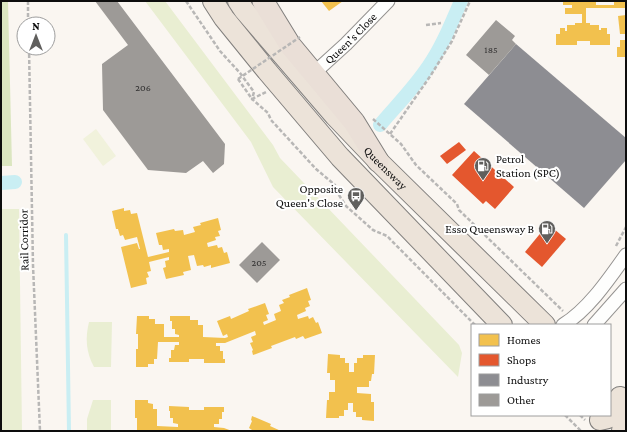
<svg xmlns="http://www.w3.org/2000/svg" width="627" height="432" font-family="'Crimson Pro',serif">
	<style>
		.green { fill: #e9eed2 }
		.forest { fill: #dbe6c0 }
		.pitch { fill: #f1f2dc }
		.homes { fill: #f2c14e }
		.shops { fill: #e4572e }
		.industry { fill: #8d8d92 }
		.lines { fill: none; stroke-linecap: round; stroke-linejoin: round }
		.stream { stroke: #c9eef3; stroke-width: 4 }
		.canal { stroke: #c9eef3; stroke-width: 14 }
		.building { fill: #9d9a97 }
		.minor-casing { stroke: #949290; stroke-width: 15 }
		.primary-casing { stroke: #817f7d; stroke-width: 22 }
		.trunk-casing { stroke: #817f7d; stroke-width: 23 }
		.path { stroke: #b8b7b6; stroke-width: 2.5; stroke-dasharray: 4 2; stroke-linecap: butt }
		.minor { stroke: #fefefd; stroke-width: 13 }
		.primary { stroke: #ece3d9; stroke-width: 20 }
		.trunk { stroke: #eadfd7; stroke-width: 21 }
		.path-bridge { stroke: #b8b7b6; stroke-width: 2.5; stroke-dasharray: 4 2; stroke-linecap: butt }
		.labels { text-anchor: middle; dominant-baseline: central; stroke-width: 4; stroke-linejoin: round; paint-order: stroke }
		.number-label { font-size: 10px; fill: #313030 }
		.street-label { font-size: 12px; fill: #0d0d0d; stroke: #fff }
		.poi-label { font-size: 12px; fill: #0d0d0d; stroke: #fff; text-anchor: end }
	</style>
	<rect width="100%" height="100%" fill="#faf6f1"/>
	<g class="green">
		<path d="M 145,1 L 165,1 L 273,145 L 280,158 L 459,345 L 462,353 L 458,377 L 273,187 L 251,142 Z"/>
		<path d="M 1,209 L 19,209 L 22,431 L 1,431 Z"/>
		<path d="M 89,322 L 112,322 L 111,367 L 94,367 C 86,352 85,338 89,322 Z"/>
		<path d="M 93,400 L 111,400 L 111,431 L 87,431 L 87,419 Z"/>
	</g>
	<path class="forest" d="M 1,1 L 8,1 L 12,166 L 1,166 Z"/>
	<path class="pitch" d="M 96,129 L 116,156 L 103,166 L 83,139 Z"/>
	<g class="homes">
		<path d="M 321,1 L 343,1 L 329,11 Z"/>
		<path d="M 563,1 L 596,1 L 596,5 L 614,5 L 614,1 L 626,1 L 626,8 L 586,8 L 586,23 L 590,23 L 590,25 L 599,25 L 599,30 L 601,30 L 601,28 L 607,28 L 607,34 L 610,34 L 610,45 L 590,45 L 590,41 L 577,41 L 577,45 L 556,45 L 556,34 L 560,34 L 560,28 L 565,28 L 565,31 L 567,31 L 567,25 L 575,25 L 575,23 L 582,23 L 582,14 L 565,14 L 565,8 L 572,8 L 572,5 L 563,5 Z"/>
		<path d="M 626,15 L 626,34 L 620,34 L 618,16 Z"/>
		<path d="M 620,40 L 625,40 L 626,57 L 617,57 L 617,47 L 620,47 Z"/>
		<path d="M 124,208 L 124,211 L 130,210 L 131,214 L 137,213 L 148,257 L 169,252 L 169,249 L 163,250 L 162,245 L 159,245 L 156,233 L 174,229 L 175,231 L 183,230 L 184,235 L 195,232 L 193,227 L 201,225 L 200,223 L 218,218 L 221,230 L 218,231 L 220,236 L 215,237 L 216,240 L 207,243 L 208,247 L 217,245 L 218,248 L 222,247 L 224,253 L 227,252 L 230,263 L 211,268 L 211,265 L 204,267 L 203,265 L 197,266 L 194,255 L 188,256 L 191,270 L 183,272 L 184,275 L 166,279 L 163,268 L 166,267 L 165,261 L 169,260 L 169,257 L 149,262 L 151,271 L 147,272 L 149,277 L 146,278 L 147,284 L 131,288 L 121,247 L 137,243 L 139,249 L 140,249 L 137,237 L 125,240 L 123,235 L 120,236 L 118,229 L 116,229 L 112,211 Z"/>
		<path d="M 307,288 L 311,300 L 308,301 L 310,306 L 305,308 L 306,311 L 297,315 L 298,319 L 308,316 L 309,319 L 313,317 L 316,323 L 318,322 L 322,333 L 305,339 L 303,336 L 296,339 L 295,337 L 271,346 L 272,348 L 253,355 L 252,351 L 253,350 L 250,343 L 253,342 L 251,337 L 256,335 L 255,331 L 225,343 L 216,343 L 216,346 L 220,346 L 220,351 L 223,351 L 223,359 L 225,359 L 225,363 L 204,363 L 204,359 L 189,359 L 189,362 L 169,362 L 169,358 L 171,358 L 171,350 L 174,350 L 175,345 L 179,345 L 179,342 L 158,342 L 157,359 L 154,359 L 154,364 L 148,364 L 148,367 L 136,367 L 136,349 L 138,349 L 138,334 L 136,334 L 137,316 L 149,316 L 149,319 L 155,319 L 155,324 L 164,324 L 164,337 L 179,337 L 179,335 L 175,334 L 175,329 L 172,329 L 172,321 L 170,321 L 170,316 L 190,316 L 190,320 L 198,320 L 198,325 L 203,325 L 203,337 L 225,338 L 228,337 L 227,334 L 223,336 L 217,321 L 230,316 L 231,319 L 249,311 L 248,309 L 265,303 L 269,314 L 266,315 L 268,320 L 263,322 L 264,325 L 276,320 L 274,314 L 281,311 L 279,305 L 284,303 L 282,300 L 290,297 L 289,295 Z"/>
		<path d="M 328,354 L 340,355 L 340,358 L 345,358 L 345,363 L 349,363 L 349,372 L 354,372 L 354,363 L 357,363 L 357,358 L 363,358 L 363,355 L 375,355 L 374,374 L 372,374 L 371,381 L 369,381 L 369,387 L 357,387 L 357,393 L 371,394 L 371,402 L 374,402 L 374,421 L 362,420 L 362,417 L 356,417 L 356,412 L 353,412 L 353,403 L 348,403 L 348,410 L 344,410 L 344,416 L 339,416 L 339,418 L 326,418 L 327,400 L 329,400 L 329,392 L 335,392 L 335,380 L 330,380 L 330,373 L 327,373 Z"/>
		<path d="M 135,400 L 148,400 L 148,403 L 153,404 L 153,409 L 157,409 L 157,426 L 178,427 L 178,424 L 173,423 L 173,418 L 170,418 L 170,411 L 169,411 L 169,406 L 189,407 L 189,410 L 204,410 L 204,407 L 224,407 L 224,412 L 222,412 L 222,419 L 219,419 L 219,424 L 214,424 L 214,427 L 224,428 L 232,431 L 137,431 L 137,418 L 135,418 Z"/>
		<path d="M 252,416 L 271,424 L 270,426 L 281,431 L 251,431 L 252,430 L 249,428 L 252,421 L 251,420 Z"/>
	</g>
	<g class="shops">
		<path d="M 459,142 L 466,150 L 447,164 L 440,156 Z"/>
		<path d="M 474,151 L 514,187 L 495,209 L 486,201 L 483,204 L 452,175 Z"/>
		<path d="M 548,224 L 566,239 L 542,267 L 525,252 Z"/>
	</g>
	<path class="industry" d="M 516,44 L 626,138 L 626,160 L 584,208 L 464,104 Z"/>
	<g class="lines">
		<path class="stream" d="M 66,235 L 69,431"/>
		<g class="canal">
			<path d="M 380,125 C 396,106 414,88 428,67 C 442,47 451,24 461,1"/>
			<path d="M 1,183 L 15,182"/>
		</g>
	</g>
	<g class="building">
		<path d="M 95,1 L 117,1 L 225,144 L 224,164 L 213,173 L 203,161 L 186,173 L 148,170 L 103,110 L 102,64 L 128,45 Z"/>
		<path d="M 496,20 L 515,36 L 512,40 L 516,44 L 489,75 L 466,55 Z"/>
		<path d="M 262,242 L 280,260 L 257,283 L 239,265 Z"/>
	</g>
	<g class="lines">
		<defs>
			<g id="minor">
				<path id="s1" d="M 313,74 L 346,44 L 388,1"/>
				<path d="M 563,325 C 588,310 609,279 626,255"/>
				<path d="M 594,325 L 626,289"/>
			</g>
			<g id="primary">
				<path d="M 213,1 L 224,18 L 267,71 L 340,157 L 502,325"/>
				<path id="s2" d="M 238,1 L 244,10 L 335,116 L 378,161 L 545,325"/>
				<path d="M 600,420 C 617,417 618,413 620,397"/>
				<path d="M 622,431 L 623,425 L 626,423"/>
			</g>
			<path id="trunk" d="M 263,1 L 290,45 L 354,122 L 378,161"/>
		</defs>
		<use href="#minor" class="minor-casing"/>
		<use href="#primary" class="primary-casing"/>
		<use href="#trunk" class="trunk-casing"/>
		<g class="path">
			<path d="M 28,1 L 28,24"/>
			<path d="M 186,1 L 220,51 L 240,73 L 254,92 L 252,99 L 268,113 L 271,120 L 316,169 L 335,185 L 337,192 L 346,206 L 373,230 L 387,236 L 475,325"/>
			<path d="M 426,25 L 441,23"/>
			<path d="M 29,48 L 33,265 L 40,431"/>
			<path d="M 238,79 L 252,99 L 266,92"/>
			<path d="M 373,119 L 401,144 L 416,165 L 457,204 L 459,210 L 563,311"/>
			<path d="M 390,134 L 431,75 L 452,41 L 470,1"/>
			<path d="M 616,246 L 626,227"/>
			<path d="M 565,415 L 581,431"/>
			<path d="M 580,415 L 585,420"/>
		</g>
		<use href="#minor" class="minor"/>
		<use href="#primary" class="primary"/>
		<use href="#trunk" class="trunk"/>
		<path class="path-bridge" d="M 238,79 L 300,37"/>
	</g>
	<defs>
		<symbol id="fuel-pin" viewBox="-11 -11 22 30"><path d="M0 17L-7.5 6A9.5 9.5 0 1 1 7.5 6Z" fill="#605f5d" stroke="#fff"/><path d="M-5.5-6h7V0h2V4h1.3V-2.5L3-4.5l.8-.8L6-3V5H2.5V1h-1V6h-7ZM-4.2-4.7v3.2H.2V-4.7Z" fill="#fff"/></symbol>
		<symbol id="bus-pin" viewBox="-11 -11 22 30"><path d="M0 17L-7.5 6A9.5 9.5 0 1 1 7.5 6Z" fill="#605f5d" stroke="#fff"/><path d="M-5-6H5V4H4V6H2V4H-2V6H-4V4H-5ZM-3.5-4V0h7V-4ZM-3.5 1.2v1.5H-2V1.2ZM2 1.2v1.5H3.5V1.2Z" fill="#fff"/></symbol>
	</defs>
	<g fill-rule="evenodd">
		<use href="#fuel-pin" x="473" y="156" width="20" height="27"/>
		<use href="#bus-pin" x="346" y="186" width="20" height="27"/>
		<use href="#fuel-pin" x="537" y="219" width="20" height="27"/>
	</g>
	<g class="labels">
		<g class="number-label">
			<text x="491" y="49">185</text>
			<text x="143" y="87">206</text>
			<text x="259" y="262">205</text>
		</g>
		<g class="street-label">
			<text stroke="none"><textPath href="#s1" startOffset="52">Queen's Close</textPath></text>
			<text stroke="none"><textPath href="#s2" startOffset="223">Queensway</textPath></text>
			<text transform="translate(24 240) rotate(-91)">Rail Corridor</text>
		</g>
		<g class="poi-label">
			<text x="496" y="159" text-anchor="start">Petrol<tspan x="496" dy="14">Station (SPC)</tspan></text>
			<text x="343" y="189">Opposite<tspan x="343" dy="14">Queen's Close</tspan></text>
			<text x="534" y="229">Esso Queensway B</text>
		</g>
	</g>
	<rect width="627" height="432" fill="none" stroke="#0d0d0d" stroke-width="4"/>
	<rect x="471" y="324" width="140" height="92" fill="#ffffff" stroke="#9e9e9e"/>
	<rect x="479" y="334" width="20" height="12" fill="#f2c14e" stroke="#9e9e9e"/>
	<text x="507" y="344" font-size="12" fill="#0d0d0d">Homes</text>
	<rect x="479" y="354" width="20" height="12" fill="#e4572e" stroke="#9e9e9e"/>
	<text x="507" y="364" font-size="12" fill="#0d0d0d">Shops</text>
	<rect x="479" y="374" width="20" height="12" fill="#8d8d92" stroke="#9e9e9e"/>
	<text x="507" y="384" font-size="12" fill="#0d0d0d">Industry</text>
	<rect x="479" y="394" width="20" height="12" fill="#9d9a97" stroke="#9e9e9e"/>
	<text x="507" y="404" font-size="12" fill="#0d0d0d">Other</text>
	<g transform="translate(36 36)"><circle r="19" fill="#ffffff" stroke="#9e9e9e"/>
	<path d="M0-3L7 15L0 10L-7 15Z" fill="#605f5d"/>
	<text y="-6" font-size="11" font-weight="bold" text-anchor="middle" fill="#0d0d0d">N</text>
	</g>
</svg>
